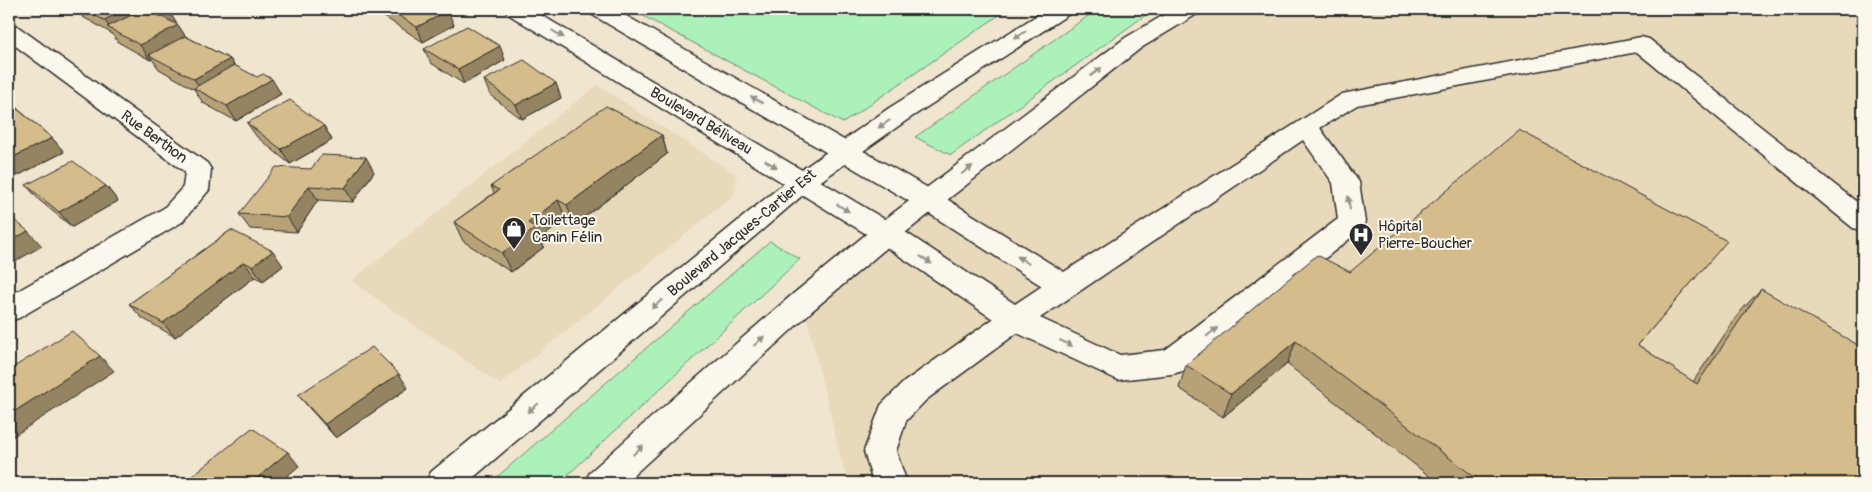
<svg xmlns="http://www.w3.org/2000/svg" width="1872" height="492" font-family="Pangolin,sans-serif">
	<style>
		.built { fill: #e8d9bb }
		.green { fill: #acf0ba; stroke: #6c8e72 }
		.lines { fill: none; stroke-linecap: round; stroke-linejoin: round }
		.minor-casing { stroke: #2b2b2b; stroke-width: 3 }
		.major-casing { stroke: #2b2b2b; stroke-width: 3 }
		.minor { fill: #fbf7ec; fill-rule: evenodd }
		.major { fill: #fbf7ec; fill-rule: evenodd }
		.wall { fill: #b7a278; stroke: #2b2b2b }
		.shaded-wall { fill: #958462; stroke: #2b2b2b }
		.building { fill: #d5bc8c; stroke: #2b2b2b }
		.oneway { fill: #93918c }
		.labels { text-anchor: middle; dominant-baseline: central; stroke-width: 4; stroke-linejoin: round; paint-order: stroke }
		.street-label { font-size: 15px; fill: #2b2b2b; stroke: #fbf7ec }
		.poi-label { font-size: 15px; fill: #2b2b2b; stroke: #fbf7ec; text-anchor: start }
	</style>
	<rect width="100%" height="100%" fill="#f0e5cf"/>
	<filter id="ink" filterUnits="userSpaceOnUse"><feTurbulence type="fractalNoise" baseFrequency=".02" numOctaves="2"/><feDisplacementMap in="SourceGraphic" scale="10" xChannelSelector="R" yChannelSelector="G"/><feConvolveMatrix kernelMatrix="1 2 1 2 8 2 1 2 1" color-interpolation-filters="sRGB"/></filter>
	<g filter="url(#ink)">
		<g class="built">
			<path d="M 1202,9 L 1863,9 L 1863,483 L 847,483 L 803,302 L 1133,43 Z"/>
			<path d="M 597,85 L 737,175 L 734,195 L 500,384 L 351,281 Z"/>
		</g>
		<g class="green">
			<path d="M 630,9 L 1008,9 L 843,123 Z"/>
			<path d="M 1098,9 L 1154,9 L 951,155 L 915,137 Z"/>
			<path d="M 770,241 L 800,259 L 559,483 L 490,483 Z"/>
		</g>
		<g class="lines">
			<defs>
				<g id="minor">
					<path d="M 505,9 L 531,9 L 896,226 L 1015,304 L 1042,286 L 919,207 L 591,14 L 588,9 L 614,9 L 937,193 L 1064,272 L 1342,94 L 1641,37 L 1649,39 L 1863,207 L 1863,231 L 1853,228 L 1637,52 L 1357,105 L 1320,128 L 1359,182 L 1365,222 L 1362,229 L 1183,371 L 1172,374 L 1118,380 L 1017,333 L 926,400 L 906,421 L 896,451 L 907,483 L 873,483 L 864,451 L 881,405 L 904,382 L 993,319 L 876,240 L 508,14 ZM 1303,140 L 1333,183 L 1338,219 L 1165,350 L 1120,355 L 1040,318 Z"/>
					<path d="M 9,24 L 17,26 L 207,163 L 211,169 L 209,190 L 182,222 L 19,318 L 9,321 L 9,296 L 164,208 L 183,187 L 185,172 L 9,41 Z"/>
				</g>
				<g id="major">
					<path d="M 1047,9 L 1072,9 L 1069,14 L 907,120 L 811,188 L 467,483 L 426,483 L 431,472 L 793,176 L 889,108 Z"/>
					<path d="M 1174,9 L 1200,9 L 1197,14 L 1141,48 L 896,240 L 813,310 L 625,483 L 585,483 L 590,472 L 637,430 L 793,294 L 876,226 L 1125,38 Z"/>
				</g>
			</defs>
			<use href="#minor" class="minor-casing"/>
			<use href="#major" class="major-casing"/>
			<use href="#minor" class="minor"/>
			<use href="#major" class="major"/>
		</g>
		<g class="wall">
			<path d="M 76,9 L 166,9 L 168,10 L 177,25 L 178,25 L 185,36 L 230,59 L 234,65 L 281,94 L 236,121 L 203,103 L 194,89 L 159,69 L 152,59 L 150,60 L 118,42 L 111,33 L 83,17 Z"/>
			<path d="M 372,9 L 445,9 L 454,25 L 423,42 Z"/>
			<path d="M 424,49 L 505,60 L 464,84 L 431,63 Z"/>
			<path d="M 484,80 L 561,98 L 522,119 L 490,95 Z"/>
			<path d="M 9,101 L 15,106 L 20,111 L 52,138 L 64,152 L 17,176 L 9,169 Z"/>
			<path d="M 247,123 L 324,126 L 332,140 L 290,164 L 257,137 Z"/>
			<path d="M 662,135 L 667,154 L 574,225 L 566,219 L 540,239 L 544,247 L 511,272 L 463,241 L 454,222 L 494,193 L 491,186 Z"/>
			<path d="M 311,169 L 374,172 L 353,202 L 318,200 L 297,232 L 250,229 L 239,214 Z"/>
			<path d="M 26,185 L 106,186 L 118,201 L 72,227 L 39,200 Z"/>
			<path d="M 231,230 L 283,266 L 263,281 L 255,277 L 175,337 L 142,318 L 129,304 Z"/>
			<path d="M 1707,264 L 1638,345 L 1693,382 L 1739,313 L 1761,289 L 1863,483 L 1438,483 L 1287,364 L 1223,417 L 1179,388 L 1186,365 L 1350,272 Z"/>
			<path d="M 408,388 L 336,438 L 310,409 L 298,395 Z"/>
		</g>
		<g class="shaded-wall">
			<path d="M 127,9 L 148,9 L 111,29 L 104,20 Z"/>
			<path d="M 168,10 L 177,24 L 168,29 L 158,15 Z"/>
			<path d="M 448,11 L 454,25 L 423,42 L 417,27 Z"/>
			<path d="M 178,25 L 188,40 L 149,55 L 152,59 L 150,60 L 140,45 Z"/>
			<path d="M 500,46 L 505,60 L 464,84 L 458,69 Z"/>
			<path d="M 230,59 L 239,73 L 204,94 L 194,79 Z"/>
			<path d="M 272,79 L 281,94 L 236,121 L 227,106 Z"/>
			<path d="M 556,83 L 561,98 L 522,119 L 516,105 Z"/>
			<path d="M 15,106 L 28,120 L 9,130 L 9,109 Z"/>
			<path d="M 324,126 L 332,140 L 290,164 L 281,149 Z"/>
			<path d="M 662,135 L 667,154 L 574,225 L 567,205 Z"/>
			<path d="M 52,138 L 64,152 L 17,176 L 9,167 L 9,159 Z"/>
			<path d="M 366,157 L 374,172 L 353,202 L 345,188 Z"/>
			<path d="M 106,186 L 118,201 L 72,227 L 59,212 Z"/>
			<path d="M 309,186 L 318,200 L 297,232 L 287,217 Z"/>
			<path d="M 558,200 L 566,219 L 540,239 L 544,247 L 511,272 L 502,253 L 528,223 Z"/>
			<path d="M 28,231 L 42,246 L 9,265 L 9,242 Z"/>
			<path d="M 273,251 L 283,266 L 263,281 L 252,266 Z"/>
			<path d="M 244,262 L 255,277 L 175,337 L 163,323 Z"/>
			<path d="M 1296,341 L 1287,364 L 1223,417 L 1231,394 Z"/>
			<path d="M 100,356 L 114,371 L 9,439 L 9,415 Z"/>
			<path d="M 399,374 L 408,388 L 336,438 L 325,424 Z"/>
			<path d="M 288,452 L 299,466 L 279,483 L 251,483 Z"/>
		</g>
		<g class="building">
			<path d="M 83,9 L 127,9 L 104,20 Z"/>
			<path d="M 144,9 L 166,9 L 168,10 L 158,15 L 178,25 L 140,45 L 107,27 Z"/>
			<path d="M 388,9 L 445,9 L 448,11 L 417,27 Z"/>
			<path d="M 467,26 L 500,46 L 458,69 L 424,49 Z"/>
			<path d="M 185,36 L 230,59 L 194,79 L 149,55 Z"/>
			<path d="M 524,60 L 556,83 L 516,105 L 484,80 Z"/>
			<path d="M 234,65 L 257,77 L 263,74 L 272,79 L 227,106 L 194,88 Z"/>
			<path d="M 290,100 L 324,126 L 281,149 L 247,123 Z"/>
			<path d="M 9,101 L 15,106 L 9,109 Z"/>
			<path d="M 606,106 L 662,135 L 567,205 L 558,200 L 528,223 L 536,228 L 502,253 L 454,222 L 499,190 L 491,186 Z"/>
			<path d="M 16,108 L 52,138 L 9,159 L 9,111 Z"/>
			<path d="M 1519,130 L 1727,241 L 1638,345 L 1697,384 L 1761,289 L 1863,348 L 1863,483 L 1480,483 L 1481,482 L 1296,341 L 1231,394 L 1186,365 L 1317,255 L 1350,272 Z"/>
			<path d="M 322,155 L 366,157 L 345,188 L 309,186 L 287,217 L 239,214 L 276,167 L 311,169 Z"/>
			<path d="M 73,161 L 106,186 L 59,212 L 26,185 Z"/>
			<path d="M 9,216 L 28,231 L 9,242 Z"/>
			<path d="M 231,230 L 273,251 L 252,266 L 244,262 L 163,323 L 129,304 Z"/>
			<path d="M 72,331 L 100,356 L 9,415 L 9,370 Z"/>
			<path d="M 372,347 L 399,374 L 325,424 L 298,395 Z"/>
			<path d="M 252,428 L 288,452 L 251,483 L 183,483 Z"/>
		</g>
		<defs><path id="oneway-solid" d="M-6-.8H1V-3.2L6.5 0L1 3.2V.8H-6Z" transform="scale(1.25)"/></defs>
		<g class="oneway">
			<use href="#oneway-solid" transform="translate(558 34) rotate(31)"/>
			<use href="#oneway-solid" transform="translate(1020 35) rotate(147)"/>
			<use href="#oneway-solid" transform="translate(1096 72) rotate(-37)"/>
			<use href="#oneway-solid" transform="translate(757 100) rotate(-150)"/>
			<use href="#oneway-solid" transform="translate(884 124) rotate(146)"/>
			<use href="#oneway-solid" transform="translate(771 164) rotate(31)"/>
			<use href="#oneway-solid" transform="translate(967 170) rotate(-37)"/>
			<use href="#oneway-solid" transform="translate(1349 203) rotate(-98)"/>
			<use href="#oneway-solid" transform="translate(843 208) rotate(31)"/>
			<use href="#oneway-solid" transform="translate(926 260) rotate(33)"/>
			<use href="#oneway-solid" transform="translate(1023 260) rotate(-147)"/>
			<use href="#oneway-solid" transform="translate(657 304) rotate(140)"/>
			<use href="#oneway-solid" transform="translate(1212 332) rotate(-38)"/>
			<use href="#oneway-solid" transform="translate(759 341) rotate(-42)"/>
			<use href="#oneway-solid" transform="translate(1066 343) rotate(25)"/>
			<use href="#oneway-solid" transform="translate(533 408) rotate(140)"/>
			<use href="#oneway-solid" transform="translate(638 450) rotate(-44)"/>
		</g>
	</g>
	<defs>
		<symbol id="shop-pin" viewBox="-11 -11 22 30"><path d="M0 17L-7.5 6A9.5 9.5 0 1 1 7.5 6Z" fill="#2b2b2b" stroke="#fbf7ec"/><path d="M-5-2.5h2.3a2.7 3.5 0 0 1 5.4 0H5L5.5 6h-11ZM-1.5-2.5h3a1.5 2.3 0 0 0-3 0Z" fill="#fff"/></symbol>
		<symbol id="hospital-pin" viewBox="-11 -11 22 30"><path d="M0 17L-7.5 6A9.5 9.5 0 1 1 7.5 6Z" fill="#2b2b2b" stroke="#fbf7ec"/><path d="M-5-5h3v3.5h4V-5h3V5h-3V1.5h-4V5h-3Z" fill="#fff"/></symbol>
	</defs>
	<g fill-rule="evenodd">
		<use href="#shop-pin" x="500" y="215" width="28" height="38"/>
		<use href="#hospital-pin" x="1347" y="221" width="28" height="38"/>
	</g>
	<g class="labels">
		<g class="street-label">
			<text transform="translate(701 121) rotate(31)">Boulevard Béliveau</text>
			<text transform="translate(154 137) rotate(36)">Rue Berthon</text>
			<text transform="translate(742 233) rotate(-40)">Boulevard Jacques-Cartier Est</text>
		</g>
		<g class="poi-label">
			<text x="532" y="220">Toilettage<tspan x="532" dy="17">Canin Félin</tspan></text>
			<text x="1378" y="226">Hôpital<tspan x="1378" dy="17">Pierre-Boucher</tspan></text>
		</g>
	</g>
	<rect width="1872" height="492" fill="none" stroke="#fbf7ec" stroke-width="30"/>
	<rect x="15" y="15" width="1842" height="462" fill="none" stroke="#2b2b2b" stroke-width="2" filter="url(#ink)"/>
</svg>
